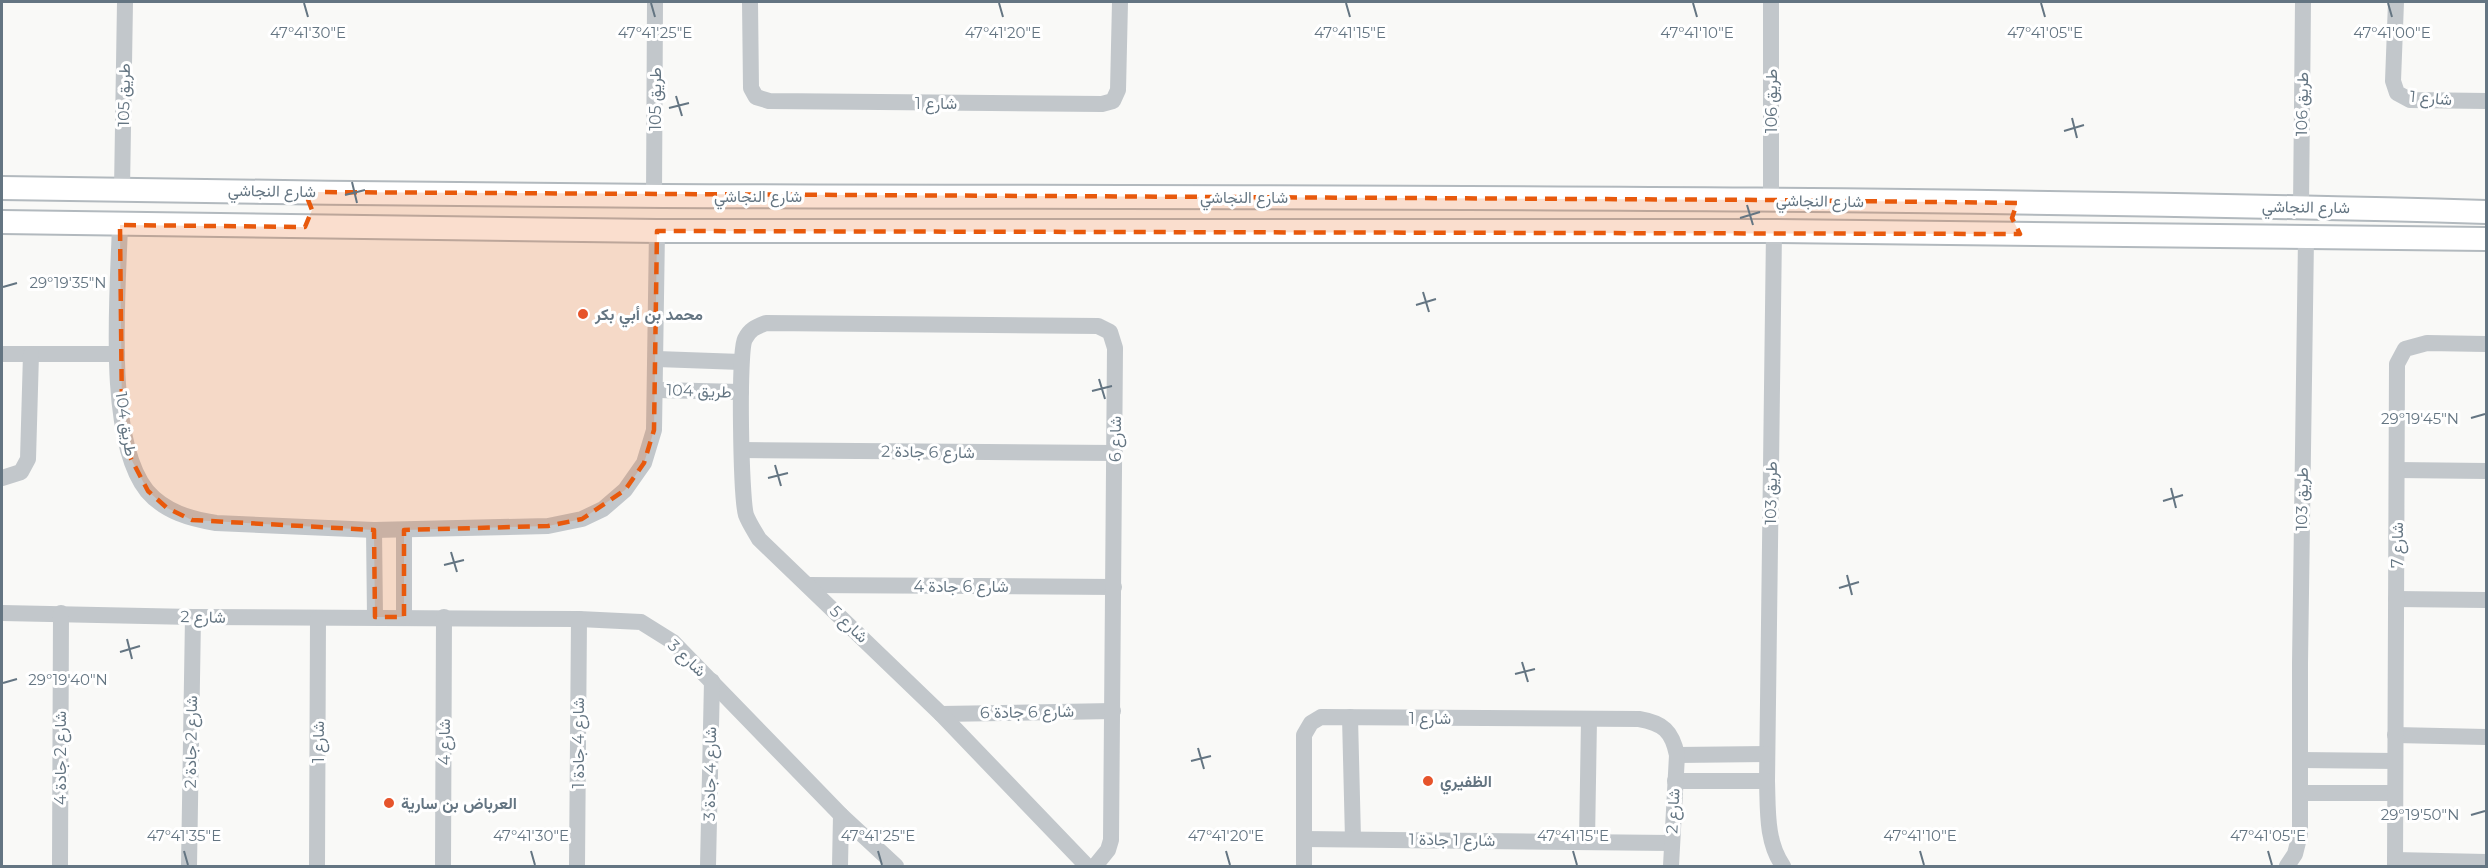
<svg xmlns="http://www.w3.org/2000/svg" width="2488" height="868" font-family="Montserrat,Vazirmatn,sans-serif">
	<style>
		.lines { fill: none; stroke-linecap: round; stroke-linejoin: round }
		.secondary-casing { stroke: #b2b9be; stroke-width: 26 }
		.minor { stroke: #c2c7cb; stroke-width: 16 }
		.secondary { stroke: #fff; stroke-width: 22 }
		.marked { fill: #e8590c; fill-opacity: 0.2; stroke: #e8590c; stroke-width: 4.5; stroke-dasharray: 12 8; stroke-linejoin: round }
		.ticks { fill: none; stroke: #647582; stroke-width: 2 }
		.poi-dot { fill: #e6542b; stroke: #fff; stroke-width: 2 }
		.labels { text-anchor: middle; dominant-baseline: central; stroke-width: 6; stroke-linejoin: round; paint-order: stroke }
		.street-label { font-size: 16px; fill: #647582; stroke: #fff }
		.poi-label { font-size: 16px; font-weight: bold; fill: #647582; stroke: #fff; text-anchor: start }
		.ticks-label { font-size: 15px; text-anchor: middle; fill: #647582; stroke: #fff; stroke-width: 6; stroke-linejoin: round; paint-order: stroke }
	</style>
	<rect width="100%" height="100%" fill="#f9f9f7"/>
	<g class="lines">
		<defs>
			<g id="secondary">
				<path d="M 2,188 C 222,191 443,195 663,196 C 1271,198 1879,195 2486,212"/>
				<path d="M 2,222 L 657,231 L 1774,231 L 2486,239"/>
			</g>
		</defs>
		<use href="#secondary" class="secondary-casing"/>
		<g class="minor">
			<path d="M 750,2 L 751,88 L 756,97 L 769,101 L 1102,104 L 1113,101 L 1118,90 L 1120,2"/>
			<path d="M 1771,2 L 1771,200"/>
			<path d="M 2396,2 L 2393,81 L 2397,93 L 2410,100 L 2486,101"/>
			<path d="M 122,189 L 125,2"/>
			<path d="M 654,196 L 655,2"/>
			<path d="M 2301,207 L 2303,2"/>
			<path d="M 120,225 C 118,292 105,439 147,491 C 165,512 191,519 216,523 L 374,530 L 548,526 L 582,519 L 603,509 L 625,490 L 644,463 L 654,430 L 657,231"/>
			<path d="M 1774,231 L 1767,781 C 1768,810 1766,842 1783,866"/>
			<path d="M 2,354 L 117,354"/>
			<path d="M 657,359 L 741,362"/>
			<path d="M 657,390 L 741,392"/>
			<path d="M 742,450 L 1115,453"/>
			<path d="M 2397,470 L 2486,471"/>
			<path d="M 2,478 L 21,472 L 28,459 L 31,354"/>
			<path d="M 374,530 L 375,617"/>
			<path d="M 808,585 L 1114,587"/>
			<path d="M 2396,599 L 2486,600"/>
			<path d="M 2,613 L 193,617 L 579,619 L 641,622 L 673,642 L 841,815 L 896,866"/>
			<path d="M 404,617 L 404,530"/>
			<path d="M 941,714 L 1113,711"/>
			<path d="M 1350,717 L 1353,839"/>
			<path d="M 2395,735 L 2486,737"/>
			<path d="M 1677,755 L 1767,754"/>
			<path d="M 2301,760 L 2395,761"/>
			<path d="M 1675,781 L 1767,781"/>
			<path d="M 2301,793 L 2395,793"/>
			<path d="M 1304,839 L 1672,843"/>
			<path d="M 1587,842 L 1589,719"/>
			<path d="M 2395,860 L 2486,862"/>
			<path d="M 60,866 L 61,613"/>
			<path d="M 189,866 L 193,617"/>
			<path d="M 317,866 L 318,618"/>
			<path d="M 443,866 L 444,617"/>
			<path d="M 577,866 L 579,619"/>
			<path d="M 708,866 L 712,681"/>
			<path d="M 840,866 L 841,815"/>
			<path d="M 1087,866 L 941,714 L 759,539 C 755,532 749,523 746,515 C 741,498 738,352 745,339 C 750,329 756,327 766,323 L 1098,326 L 1110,332 L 1115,348 L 1111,840 L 1108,850 L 1095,866"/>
			<path d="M 1304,866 L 1304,735 L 1311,723 L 1321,717 L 1639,719 C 1663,723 1672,731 1677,755 L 1671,866"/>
			<path d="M 2287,866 L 2295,854 L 2300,834 L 2300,663 L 2306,238"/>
			<path d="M 2395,866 L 2397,364 L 2405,349 L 2427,343 L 2486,344"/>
		</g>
		<use href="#secondary" class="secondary"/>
	</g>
	<path class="marked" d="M 305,192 L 1771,200 L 2017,203 L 2012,218 L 2020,234 L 657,231 L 654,430 L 644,463 L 625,490 L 582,519 L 548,526 L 404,530 L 404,617 L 375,617 L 374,530 L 192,520 L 167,508 L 148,491 L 127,451 L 122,419 L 120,225 L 305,227 L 312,210 Z"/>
	<path class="ticks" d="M 304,3 L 308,17M 651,3 L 655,17M 999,3 L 1003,17M 1346,3 L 1350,17M 1693,3 L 1697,17M 2041,3 L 2045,17M 2388,3 L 2392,17M 676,96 L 682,116M 669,108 L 689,103M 2072,118 L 2077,138M 2064,131 L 2084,125M 352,182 L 357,203M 345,195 L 365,190M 1747,205 L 1753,225M 1740,218 L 1760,212M 3,287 L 17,283M 1423,292 L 1429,312M 1416,305 L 1436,299M 1099,379 L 1105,399M 1092,391 L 1112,386M 2471,418 L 2485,414M 775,465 L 781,486M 768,478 L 788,473M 2171,488 L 2176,508M 2163,501 L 2183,495M 451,552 L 457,572M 444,565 L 464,560M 1847,575 L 1852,595M 1839,588 L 1859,582M 127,639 L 132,659M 120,652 L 140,646M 1522,662 L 1528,682M 1515,674 L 1535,669M 3,683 L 17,679M 1198,748 L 1204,769M 1191,761 L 1211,756M 2471,815 L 2485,811M 184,851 L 188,865M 531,851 L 535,865M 878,851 L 882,865M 1226,851 L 1230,865M 1573,851 L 1577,865M 1920,851 L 1924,865M 2268,851 L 2272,865"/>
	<g class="poi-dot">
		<circle cx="583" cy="314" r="6"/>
		<circle cx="1428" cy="781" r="6"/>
		<circle cx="389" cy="803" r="6"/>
	</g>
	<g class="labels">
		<g class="street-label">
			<text transform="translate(124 95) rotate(-89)">طريق 105</text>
			<text transform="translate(2431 98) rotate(5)">شارع 1</text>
			<text transform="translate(655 99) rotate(-90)">طريق 105</text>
			<text transform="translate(1771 101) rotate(-90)">طريق 106</text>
			<text x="936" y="103">شارع 1</text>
			<text transform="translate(2302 104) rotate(-89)">طريق 106</text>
			<text transform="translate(272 191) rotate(1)">شارع النجاشي</text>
			<text x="758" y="196">شارع النجاشي</text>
			<text x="1244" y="197">شارع النجاشي</text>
			<text transform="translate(1820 201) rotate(1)">شارع النجاشي</text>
			<text transform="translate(2306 207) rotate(1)">شارع النجاشي</text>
			<text transform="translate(699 391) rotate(2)">طريق 104</text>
			<text transform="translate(126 424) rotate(81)">طريق 104</text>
			<text transform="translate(1115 439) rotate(-90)">شارع 6</text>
			<text transform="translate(928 452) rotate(1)">شارع 6 جادة 2</text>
			<text transform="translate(1771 493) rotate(-89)">طريق 103</text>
			<text transform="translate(2302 499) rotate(-89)">طريق 103</text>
			<text transform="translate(2397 545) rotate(-90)">شارع 7</text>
			<text x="961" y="586">شارع 6 جادة 4</text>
			<text transform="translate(203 617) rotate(1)">شارع 2</text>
			<text transform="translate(849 624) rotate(44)">شارع 5</text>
			<text transform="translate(687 658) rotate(43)">شارع 3</text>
			<text transform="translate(1027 712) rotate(-1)">شارع 6 جادة 6</text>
			<text x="1430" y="718">شارع 1</text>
			<text transform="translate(191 742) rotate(-89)">شارع 2 جادة 2</text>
			<text transform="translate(318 742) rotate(-90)">شارع 1</text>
			<text transform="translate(444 742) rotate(-90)">شارع 4</text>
			<text transform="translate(578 743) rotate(-90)">شارع 4 جادة 1</text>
			<text transform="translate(60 758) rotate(-90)">شارع 2 جادة 4</text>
			<text transform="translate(710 774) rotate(-89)">شارع 4 جادة 3</text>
			<text transform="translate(1673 811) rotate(-87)">شارع 2</text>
			<text transform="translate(1452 840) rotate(1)">شارع 1 جادة 1</text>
		</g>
		<g class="poi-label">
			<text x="595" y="314">محمد بن أبي بكر</text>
			<text x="1440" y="781">الظفيري</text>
			<text x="401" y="803">العرباض بن سارية</text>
		</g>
	</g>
	<g class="ticks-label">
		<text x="308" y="38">47°41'30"E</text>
		<text x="655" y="38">47°41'25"E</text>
		<text x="1003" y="38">47°41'20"E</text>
		<text x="1350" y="38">47°41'15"E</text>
		<text x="1697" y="38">47°41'10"E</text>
		<text x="2045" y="38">47°41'05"E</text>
		<text x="2392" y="38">47°41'00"E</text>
		<text x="68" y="288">29°19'35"N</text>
		<text x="2420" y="424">29°19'45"N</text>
		<text x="68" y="685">29°19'40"N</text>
		<text x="2420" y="820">29°19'50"N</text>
		<text x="184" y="841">47°41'35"E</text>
		<text x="531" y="841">47°41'30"E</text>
		<text x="878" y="841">47°41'25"E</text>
		<text x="1226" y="841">47°41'20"E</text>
		<text x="1573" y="841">47°41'15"E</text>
		<text x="1920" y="841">47°41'10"E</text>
		<text x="2268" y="841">47°41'05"E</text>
	</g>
	<rect width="2488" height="868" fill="none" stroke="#647582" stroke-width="6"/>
</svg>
